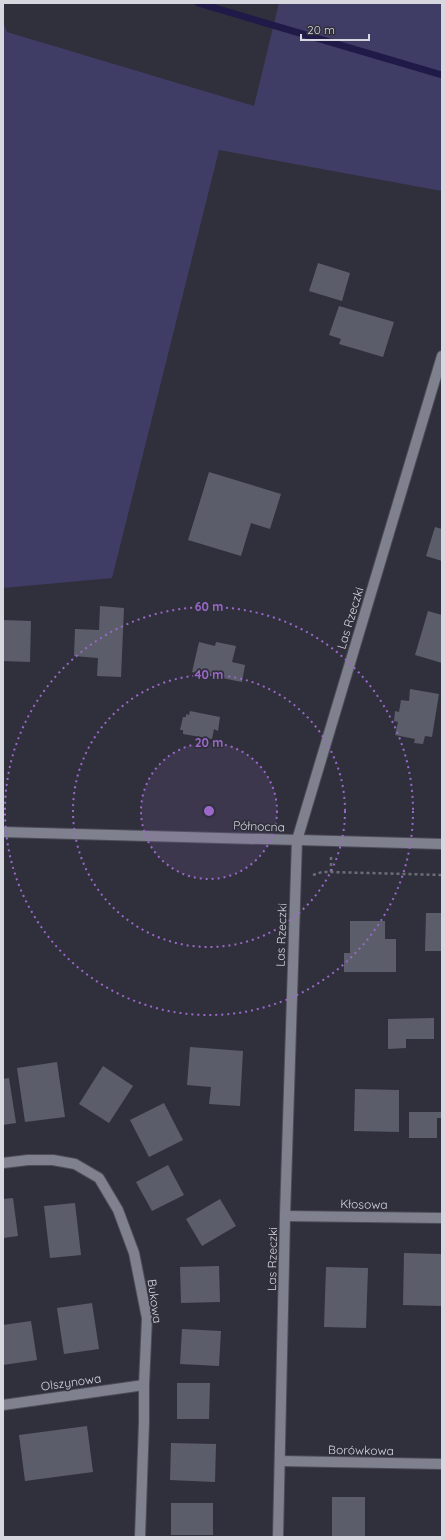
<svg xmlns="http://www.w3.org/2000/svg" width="445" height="1540" font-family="Quicksand,sans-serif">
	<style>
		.green { fill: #3f3d66 }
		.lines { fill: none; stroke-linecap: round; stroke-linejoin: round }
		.stream { stroke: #1f1a47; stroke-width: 7 }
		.building { fill: #5c5d6b }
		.street-casing { stroke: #4d4d58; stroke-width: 12 }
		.path { stroke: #6d6d78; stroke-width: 2.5; stroke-dasharray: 3 3; stroke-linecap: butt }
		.street { stroke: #80818f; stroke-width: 10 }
		.ring { fill: none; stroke: #9b68ca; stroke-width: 2; stroke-dasharray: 2 4 }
		.labels { text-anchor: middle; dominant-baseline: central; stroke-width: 3.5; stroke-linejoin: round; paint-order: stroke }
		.street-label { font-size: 12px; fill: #d7d7df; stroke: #30303d }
		.centre { fill: #9b68ca; stroke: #30303d; stroke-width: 2 }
		.ring-label { font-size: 12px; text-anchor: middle; font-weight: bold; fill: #9b68ca; stroke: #30303d; stroke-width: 3.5; stroke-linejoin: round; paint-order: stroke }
	</style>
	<rect width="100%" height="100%" fill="#30303d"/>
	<path class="green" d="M 279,3 L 442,3 L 442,191 L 219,150 L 112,578 L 3,588 L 3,22 L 7,32 L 254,106 Z"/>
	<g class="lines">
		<path class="stream" d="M 198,3 L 442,75"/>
	</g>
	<g class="building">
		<path d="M 318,263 L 350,273 L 342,301 L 309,291 Z"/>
		<path d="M 339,306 L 394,322 L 383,357 L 339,344 L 341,339 L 329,335 Z"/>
		<path d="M 209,472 L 281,494 L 270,529 L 251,523 L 241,556 L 188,540 Z"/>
		<path d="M 435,527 L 442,529 L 442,561 L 426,556 Z"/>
		<path d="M 100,606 L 124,608 L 121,677 L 97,676 L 98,658 L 74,656 L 75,629 L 99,630 Z"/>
		<path d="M 428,611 L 442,615 L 442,663 L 415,655 Z"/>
		<path d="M 3,620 L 31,621 L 30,662 L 3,661 Z"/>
		<path d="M 199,642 L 215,646 L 216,642 L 236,646 L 232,662 L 245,665 L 242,682 L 192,672 Z"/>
		<path d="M 410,689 L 439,694 L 432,737 L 425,736 L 423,744 L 414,743 L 415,739 L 395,735 L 398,722 L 394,721 L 395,711 L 399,712 L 401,700 L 409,701 Z"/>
		<path d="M 190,711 L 220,717 L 218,731 L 214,729 L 212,739 L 183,734 L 183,730 L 180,730 L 183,717 L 186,717 L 186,714 L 189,715 Z"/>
		<path d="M 426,913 L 442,913 L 442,951 L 425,951 Z"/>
		<path d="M 350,921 L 385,921 L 385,939 L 396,939 L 396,972 L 344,972 L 344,953 L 350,953 Z"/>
		<path d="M 434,1018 L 434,1039 L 406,1039 L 406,1048 L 388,1049 L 388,1019 Z"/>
		<path d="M 190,1047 L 243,1051 L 240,1106 L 209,1104 L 211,1087 L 187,1085 Z"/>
		<path d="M 57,1062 L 65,1117 L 25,1122 L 17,1068 Z"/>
		<path d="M 103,1066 L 133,1086 L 109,1123 L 79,1104 Z"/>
		<path d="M 9,1078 L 16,1123 L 3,1125 L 3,1079 Z"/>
		<path d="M 355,1089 L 399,1090 L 399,1132 L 354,1131 Z"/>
		<path d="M 164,1103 L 183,1140 L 149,1157 L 130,1120 Z"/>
		<path d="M 409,1112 L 442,1112 L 442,1118 L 437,1118 L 437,1138 L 409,1138 Z"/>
		<path d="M 168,1165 L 184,1195 L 152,1211 L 136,1182 Z"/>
		<path d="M 13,1198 L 18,1236 L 3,1238 L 3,1199 Z"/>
		<path d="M 220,1199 L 236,1226 L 202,1246 L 186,1219 Z"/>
		<path d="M 75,1203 L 81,1255 L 50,1258 L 44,1206 Z"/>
		<path d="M 404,1253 L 442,1254 L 442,1306 L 403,1305 Z"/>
		<path d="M 219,1266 L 220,1302 L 181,1303 L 180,1267 Z"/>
		<path d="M 326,1267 L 368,1268 L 366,1328 L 324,1327 Z"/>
		<path d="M 92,1303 L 99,1349 L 64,1354 L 57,1308 Z"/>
		<path d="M 31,1321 L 37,1360 L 3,1365 L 3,1325 Z"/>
		<path d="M 182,1329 L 221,1331 L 219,1366 L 180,1364 Z"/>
		<path d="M 177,1383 L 210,1383 L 209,1419 L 177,1419 Z"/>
		<path d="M 87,1426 L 93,1472 L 25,1481 L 19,1435 Z"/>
		<path d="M 171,1443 L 216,1444 L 215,1482 L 170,1480 Z"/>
		<rect x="332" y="1497" width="33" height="40"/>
		<rect x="171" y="1503" width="42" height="32"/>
	</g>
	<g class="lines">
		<defs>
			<g id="street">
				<path d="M 3,832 L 442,844"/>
				<path d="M 3,1163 L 28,1160 L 53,1160 L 75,1164 L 99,1178 L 118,1210 L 134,1253 L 147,1318 L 144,1385 L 144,1422 L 140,1537"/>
				<path d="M 285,1216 L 442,1218"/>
				<path d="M 3,1405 L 144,1385"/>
				<path d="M 280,1461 L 442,1464"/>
				<path d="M 278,1537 L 285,1216 L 297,840 L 442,356"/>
			</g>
		</defs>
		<use href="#street" class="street-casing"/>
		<g class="path">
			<path d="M 331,872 L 331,856"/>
			<path d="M 313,875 L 322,872 L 331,872 L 442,875"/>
		</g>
		<use href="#street" class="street"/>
	</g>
	<circle cx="209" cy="811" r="68" fill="#9b68ca" fill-opacity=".12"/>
	<g class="ring">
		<circle cx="209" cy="811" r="68"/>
		<circle cx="209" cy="811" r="136"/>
		<circle cx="209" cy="811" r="204"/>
	</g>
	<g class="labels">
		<g class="street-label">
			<text transform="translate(350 618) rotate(-73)">Las Rzeczki</text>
			<text transform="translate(259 826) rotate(2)">Północna</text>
			<text transform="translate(281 935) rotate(-88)">Las Rzeczki</text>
			<text transform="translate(364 1204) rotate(1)">Kłosowa</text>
			<text transform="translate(272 1259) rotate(-89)">Las Rzeczki</text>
			<text transform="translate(155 1301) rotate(82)">Bukowa</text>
			<text transform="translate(71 1382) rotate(-8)">Olszynowa</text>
			<text transform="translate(361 1450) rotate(1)">Borówkowa</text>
		</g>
	</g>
	<circle cx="209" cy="811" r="6" class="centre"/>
	<g class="ring-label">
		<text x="209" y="611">60 m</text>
		<text x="209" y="679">40 m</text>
		<text x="209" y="747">20 m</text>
	</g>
	<rect width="445" height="1540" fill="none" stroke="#d7d7df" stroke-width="8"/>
	<path d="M301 34v6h68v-6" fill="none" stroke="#d7d7df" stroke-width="2"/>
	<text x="307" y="34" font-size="12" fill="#d7d7df" stroke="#30303d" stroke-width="3" paint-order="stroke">20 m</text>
</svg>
